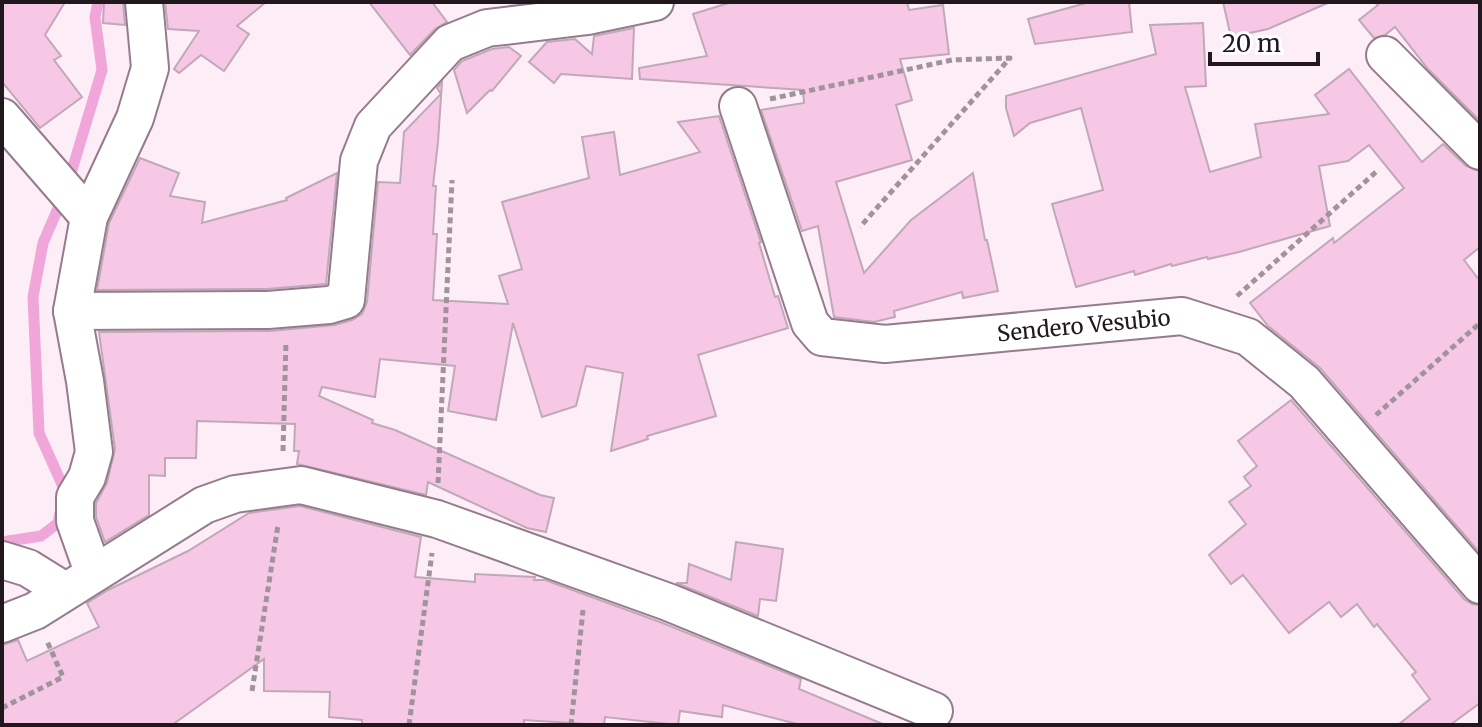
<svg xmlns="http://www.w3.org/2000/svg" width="1482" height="727" font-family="Merriweather,serif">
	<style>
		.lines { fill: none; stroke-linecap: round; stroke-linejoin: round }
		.stream { stroke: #f1a6d9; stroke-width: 11 }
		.building { fill: #f6c8e6; stroke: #c1a8b8; stroke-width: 2 }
		.minor-casing { stroke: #947c8c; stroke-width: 40 }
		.path { stroke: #a0939b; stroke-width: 5; stroke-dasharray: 6 4; stroke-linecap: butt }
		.minor { stroke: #fff; stroke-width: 36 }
		.labels { text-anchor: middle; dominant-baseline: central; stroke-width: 6; stroke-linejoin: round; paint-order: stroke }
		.street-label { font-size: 22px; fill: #21181e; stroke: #fff }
	</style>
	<rect width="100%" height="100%" fill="#fdedf7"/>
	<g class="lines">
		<g class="stream">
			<path d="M 64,496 L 65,491 L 39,433 L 33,297 L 43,243 L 66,190 L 102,70 L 95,17 L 98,2"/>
			<path d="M 2,542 L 41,536 L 58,523 L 60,513"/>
		</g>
	</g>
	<g class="building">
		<path d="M 2,2 L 65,2 L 45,35 L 61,56 L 54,60 L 82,97 L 40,128 L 2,82 Z"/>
		<path d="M 104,2 L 123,2 L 125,25 L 103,23 Z"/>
		<path d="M 165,2 L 266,2 L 237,26 L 249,34 L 224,71 L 201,55 L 179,73 L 174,69 L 199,31 L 168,29 Z"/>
		<path d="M 369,2 L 432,2 L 447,22 L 435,29 L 410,55 Z"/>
		<path d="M 732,2 L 907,2 L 909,10 L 943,5 L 949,54 L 900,59 L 912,100 L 896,105 L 912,160 L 836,182 L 864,273 L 911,220 L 973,173 L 985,240 L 987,240 L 998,291 L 963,298 L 962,292 L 894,311 L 895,317 L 874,322 L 834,317 L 818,226 L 802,231 L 761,110 L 804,103 L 803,90 L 640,79 L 639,68 L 707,56 L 693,14 Z"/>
		<path d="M 1090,2 L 1129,2 L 1132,32 L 1035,44 L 1028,19 Z"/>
		<path d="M 1223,2 L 1330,2 L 1268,29 L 1231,37 Z"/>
		<path d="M 1375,2 L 1480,2 L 1480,121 L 1428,69 L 1395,27 L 1385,35 L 1374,38 L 1359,20 L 1378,5 Z"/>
		<path d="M 1203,23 L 1206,86 L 1185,87 L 1210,172 L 1261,157 L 1255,124 L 1329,114 L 1315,95 L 1349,69 L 1422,162 L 1443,144 L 1466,166 L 1480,171 L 1480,247 L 1464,260 L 1480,281 L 1480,553 L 1320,368 L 1268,326 L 1250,303 L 1333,238 L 1334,243 L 1404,188 L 1369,145 L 1348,161 L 1319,166 L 1330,226 L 1239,252 L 1208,259 L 1207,257 L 1172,266 L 1171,264 L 1135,275 L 1134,271 L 1076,287 L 1052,204 L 1103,190 L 1081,108 L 1030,123 L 1014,136 L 1006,108 L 1006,96 L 1156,54 L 1150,25 Z"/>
		<path d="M 634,28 L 632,79 L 561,74 L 554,83 L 529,62 L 547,42 L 575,39 L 592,54 L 594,36 Z"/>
		<path d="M 509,47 L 521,56 L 492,91 L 490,90 L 467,113 L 454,70 L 462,61 L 492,49 Z"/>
		<path d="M 442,82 L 438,142 L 433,186 L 436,186 L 433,234 L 437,234 L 433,300 L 508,304 L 499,276 L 522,269 L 502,202 L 589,178 L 582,137 L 614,132 L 620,175 L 700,152 L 678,122 L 719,116 L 761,242 L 759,243 L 775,297 L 778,296 L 788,328 L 698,355 L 716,416 L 647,436 L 648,439 L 611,451 L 623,373 L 586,366 L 576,406 L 542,417 L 513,323 L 496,420 L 448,411 L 455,366 L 380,359 L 375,397 L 322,387 L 319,396 L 373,420 L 372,423 L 395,430 L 540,495 L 554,498 L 546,532 L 527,528 L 428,482 L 426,495 L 297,464 L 299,451 L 294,451 L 295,424 L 197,421 L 196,458 L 165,458 L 165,476 L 149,475 L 149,515 L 105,542 L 96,517 L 96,503 L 107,483 L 115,449 L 99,332 L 270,331 L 335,325 L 352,320 L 362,314 L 367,302 L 378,182 L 400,183 L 404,132 L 441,94 L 437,88 Z"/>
		<path d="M 140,158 L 179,173 L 170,196 L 205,202 L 202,223 L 287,200 L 286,198 L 337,173 L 326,284 L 267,289 L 97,290 L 109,223 Z"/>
		<path d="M 1291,400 L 1464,599 L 1472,604 L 1480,605 L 1480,703 L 1450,725 L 1398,725 L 1430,699 L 1412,675 L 1416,672 L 1377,624 L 1374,627 L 1357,604 L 1341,617 L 1329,602 L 1289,633 L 1243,575 L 1231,584 L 1209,555 L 1246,524 L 1229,502 L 1251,486 L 1244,477 L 1257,466 L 1238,441 Z"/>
		<path d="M 300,506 L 421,537 L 415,577 L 475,582 L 475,574 L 535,577 L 534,580 L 545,580 L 660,622 L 801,679 L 799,689 L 885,725 L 801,725 L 723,705 L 722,717 L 680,711 L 678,725 L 605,717 L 604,725 L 524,720 L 524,725 L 362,725 L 362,720 L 329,717 L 330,692 L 264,691 L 264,659 L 172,725 L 2,725 L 2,645 L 18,640 L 27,661 L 99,627 L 87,603 L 108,590 L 188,551 L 249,513 Z"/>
		<path d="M 736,542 L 783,549 L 776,601 L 760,599 L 758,616 L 676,583 L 687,583 L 689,564 L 731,580 Z"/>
	</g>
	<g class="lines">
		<defs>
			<g id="minor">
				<path d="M 1385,55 L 1480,151"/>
				<path id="s1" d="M 738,106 L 810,323 L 822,337 L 885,344 L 1182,316 L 1248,337 L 1304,382 L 1480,585"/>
				<path d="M 2,117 L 89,217"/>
				<path d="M 72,311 L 268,310 L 329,305 L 346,300 L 359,161 L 373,126 L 450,43 L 487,28 L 588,16 L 655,2"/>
				<path d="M 2,560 L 28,568 L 65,591"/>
				<path d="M 93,572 L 75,521 L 75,497 L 87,477 L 94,452 L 85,381 L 72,311 L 89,217 L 135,118 L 150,68 L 144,2"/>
				<path d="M 2,624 L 35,611 L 204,505 L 235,494 L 301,485 L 437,519 L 668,602 L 934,711"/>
			</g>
		</defs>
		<use href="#minor" class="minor-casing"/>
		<g class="path">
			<path d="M 770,99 L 952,60 L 1010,58 L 860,227"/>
			<path d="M 1237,296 L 1376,172"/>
			<path d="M 1376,415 L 1480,323"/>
			<path d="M 283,451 L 286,341"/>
			<path d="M 438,483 L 452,180"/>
			<path d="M 252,691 L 278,525"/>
			<path d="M 2,708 L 63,677 L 47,641"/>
			<path d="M 409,725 L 432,553"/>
			<path d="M 571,725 L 583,610"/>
		</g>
		<use href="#minor" class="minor"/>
	</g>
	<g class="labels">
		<g class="street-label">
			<text stroke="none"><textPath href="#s1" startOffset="510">Sendero Vesubio</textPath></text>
		</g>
	</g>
	<rect width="1482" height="727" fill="none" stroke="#21181e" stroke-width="8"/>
	<path d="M1210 52v12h108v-12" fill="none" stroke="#21181e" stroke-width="4"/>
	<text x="1222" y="52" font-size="24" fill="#21181e" stroke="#ffffff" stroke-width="6" paint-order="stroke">20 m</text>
</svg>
